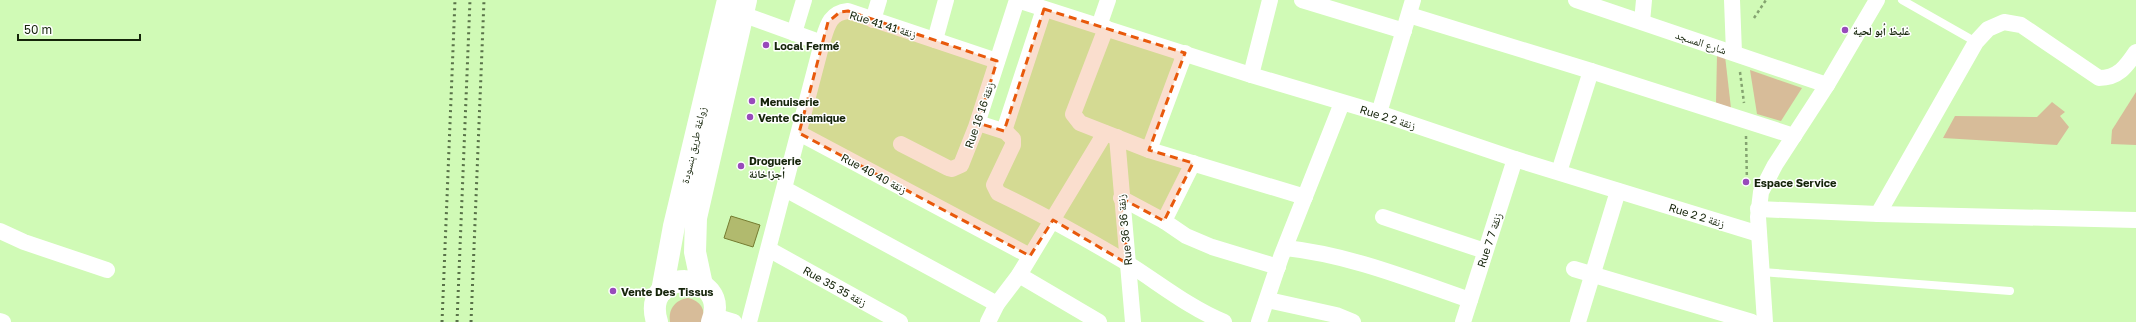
<svg xmlns="http://www.w3.org/2000/svg" width="2136" height="322" font-family="'Golos Text','Noto Naskh Arabic',sans-serif">
	<style>
		.green { fill: #d7bc99 }
		.building { fill: #b1ba6e; stroke: #757c30 }
		.lines { fill: none; stroke-linecap: round; stroke-linejoin: round }
		.path { stroke: #84a370; stroke-width: 2.5; stroke-dasharray: 3 3; stroke-linecap: butt }
		.lane { stroke: #fff; stroke-width: 8 }
		.street { stroke: #fff; stroke-width: 16 }
		.secondary { stroke: #fff; stroke-width: 22 }
		.rail { stroke: #597249; stroke-width: 3; stroke-dasharray: 2 4; stroke-linecap: butt }
		.marked { fill: #e8590c; fill-opacity: 0.2; stroke: #e8590c; stroke-width: 3; stroke-dasharray: 8 5; stroke-linejoin: round }
		.poi-dot { fill: #984abb; stroke: #fff; stroke-width: 1.5 }
		.labels { text-anchor: middle; dominant-baseline: central; stroke-width: 3; stroke-linejoin: round; paint-order: stroke }
		.street-label { font-size: 11px; fill: #15240a; stroke: #fff }
		.poi-label { font-size: 11px; font-weight: bold; fill: #15240a; stroke: #fff; text-anchor: start }
	</style>
	<rect width="100%" height="100%" fill="#d0fab6"/>
	<g class="green">
		<path d="M 1717,55 L 1725,56 L 1731,108 L 1716,103 Z"/>
		<path d="M 1750,70 L 1802,88 L 1781,121 L 1757,114 Z"/>
		<path d="M 2136,92 L 2136,145 L 2111,144 L 2112,130 Z"/>
		<path d="M 2052,102 L 2065,112 L 2060,116 L 2069,127 L 2057,145 L 1943,138 L 1955,116 L 2037,117 Z"/>
		<path d="M 688,298 C 701,301 705,309 704,322 L 670,322 C 668,309 675,300 688,298 Z"/>
	</g>
	<path class="building" d="M 731,216 L 760,225 L 753,247 L 724,238 Z"/>
	<g class="lines">
		<g class="path">
			<path d="M 1754,18 L 1766,0"/>
			<path d="M 1740,72 L 1744,103"/>
			<path d="M 1746,136 L 1747,183"/>
		</g>
		<g class="lane">
			<path d="M 1902,0 L 1976,42"/>
			<path d="M 1762,272 L 2010,291"/>
		</g>
		<g class="street">
			<path d="M 1017,0 L 1251,75 L 1379,113 L 1515,159 L 1759,234"/>
			<path d="M 1302,0 L 1404,31"/>
			<path d="M 1576,0 L 1827,85"/>
			<path d="M 1732,0 L 1734,53"/>
			<path d="M 742,14 L 822,43"/>
			<path d="M 1409,15 L 1591,71 L 1794,136"/>
			<path d="M 873,20 L 879,0"/>
			<path d="M 1642,22 L 1644,0"/>
			<path d="M 1099,26 L 1108,0"/>
			<path d="M 1106,28 L 1073,114 L 1080,123 L 1149,150 L 1185,53"/>
			<path d="M 794,33 L 804,0"/>
			<path d="M 935,40 L 946,0"/>
			<path d="M 1251,75 L 1270,0"/>
			<path d="M 1379,113 L 1413,0"/>
			<path d="M 978,123 L 1006,132 L 1013,139 L 1013,145 L 994,185 L 998,193 C 1042,214 1085,238 1127,263 C 1159,283 1188,307 1224,322"/>
			<path d="M 1004,131 L 1044,9"/>
			<path d="M 799,133 L 1030,256"/>
			<path d="M 1117,137 L 1133,322"/>
			<path d="M 901,144 L 948,168 L 952,169 L 961,165 L 976,127 L 1017,0"/>
			<path d="M 1149,150 L 1305,197"/>
			<path d="M 1559,172 L 1591,71"/>
			<path d="M 785,189 L 997,304"/>
			<path d="M 1121,198 L 1164,221 L 1186,236 L 1212,247 L 1278,267"/>
			<path d="M 1758,209 L 1878,214 L 2136,220"/>
			<path d="M 1878,214 L 1976,42 L 1988,29 L 2004,22 L 2021,25 L 2099,78 C 2118,78 2126,67 2136,52"/>
			<path d="M 1383,217 L 1485,251"/>
			<path d="M 1164,221 L 1193,163"/>
			<path d="M 0,231 L 24,242 L 107,270"/>
			<path d="M 1286,248 C 1350,255 1409,279 1470,300"/>
			<path d="M 770,250 L 900,322"/>
			<path d="M 1574,269 L 1752,322"/>
			<path d="M 1019,275 L 1099,322"/>
			<path d="M 1268,300 L 1336,315 L 1353,322"/>
			<path d="M 714,316 L 734,322"/>
			<path d="M 0,321 L 3,322"/>
			<path d="M 749,322 L 822,43 C 827,27 829,13 848,11 L 997,61"/>
			<path d="M 988,322 L 997,304 L 1019,275 L 1105,133"/>
			<path d="M 1259,322 L 1281,257 L 1342,103"/>
			<path d="M 1463,322 L 1515,159"/>
			<path d="M 1578,322 L 1618,191"/>
			<path d="M 1765,322 L 1758,217 L 1761,192 L 1775,165 L 1827,85 L 1877,0"/>
		</g>
		<g class="secondary">
			<path d="M 702,285 L 695,252 L 696,218 L 746,0"/>
			<path d="M 662,291 L 674,226 L 728,0"/>
			<path d="M 657,322 C 640,266 732,269 712,322"/>
		</g>
		<g class="rail">
			<path d="M 442,322 L 455,0"/>
			<path d="M 457,322 L 470,0"/>
			<path d="M 471,322 L 484,0"/>
		</g>
	</g>
	<path class="marked" d="M 1044,9 L 1185,53 L 1149,150 L 1193,163 L 1164,221 L 1121,198 L 1128,264 L 1053,220 L 1030,256 L 799,133 L 828,22 L 840,12 L 848,11 L 997,61 L 978,123 L 1004,131 Z"/>
	<g class="poi-dot">
		<circle cx="1845" cy="30" r="4"/>
		<circle cx="766" cy="45" r="4"/>
		<circle cx="752" cy="101" r="4"/>
		<circle cx="750" cy="117" r="4"/>
		<circle cx="741" cy="166" r="4"/>
		<circle cx="1746" cy="182" r="4"/>
		<circle cx="613" cy="291" r="4"/>
	</g>
	<g class="labels">
		<g class="street-label">
			<text transform="translate(883 24) rotate(17)">Rue 41 زنقة 41</text>
			<text transform="translate(1701 42) rotate(18)">شارع المسجد</text>
			<text transform="translate(979 115) rotate(-71)">Rue 16 زنقة 16</text>
			<text transform="translate(1388 117) rotate(17)">Rue 2 زنقة 2</text>
			<text transform="translate(693 145) rotate(-77)">زواغة طريق بنسودة</text>
			<text transform="translate(874 173) rotate(28)">Rue 40 زنقة 40</text>
			<text transform="translate(1697 215) rotate(17)">Rue 2 زنقة 2</text>
			<text transform="translate(1124 230) rotate(-96)">Rue 36 زنقة 36</text>
			<text transform="translate(1489 240) rotate(-72)">Rue 7 زنقة 7</text>
			<text transform="translate(835 286) rotate(29)">Rue 35 زنقة 35</text>
		</g>
		<g class="poi-label">
			<text x="1853" y="30">غليظ أبو لحية</text>
			<text x="774" y="45">Local Fermé</text>
			<text x="760" y="101">Menuiserie</text>
			<text x="758" y="117">Vente Ciramique</text>
			<text x="749" y="160">Droguerie<tspan x="749" dy="13">أجزاخانة</tspan></text>
			<text x="1754" y="182">Espace Service</text>
			<text x="621" y="291">Vente Des Tissus</text>
		</g>
	</g>
	<path d="M18 34v6h122v-6" fill="none" stroke="#15240a" stroke-width="2"/>
	<text x="24" y="34" font-size="12" fill="#15240a" stroke="#ffffff" stroke-width="3" paint-order="stroke">50 m</text>
</svg>
